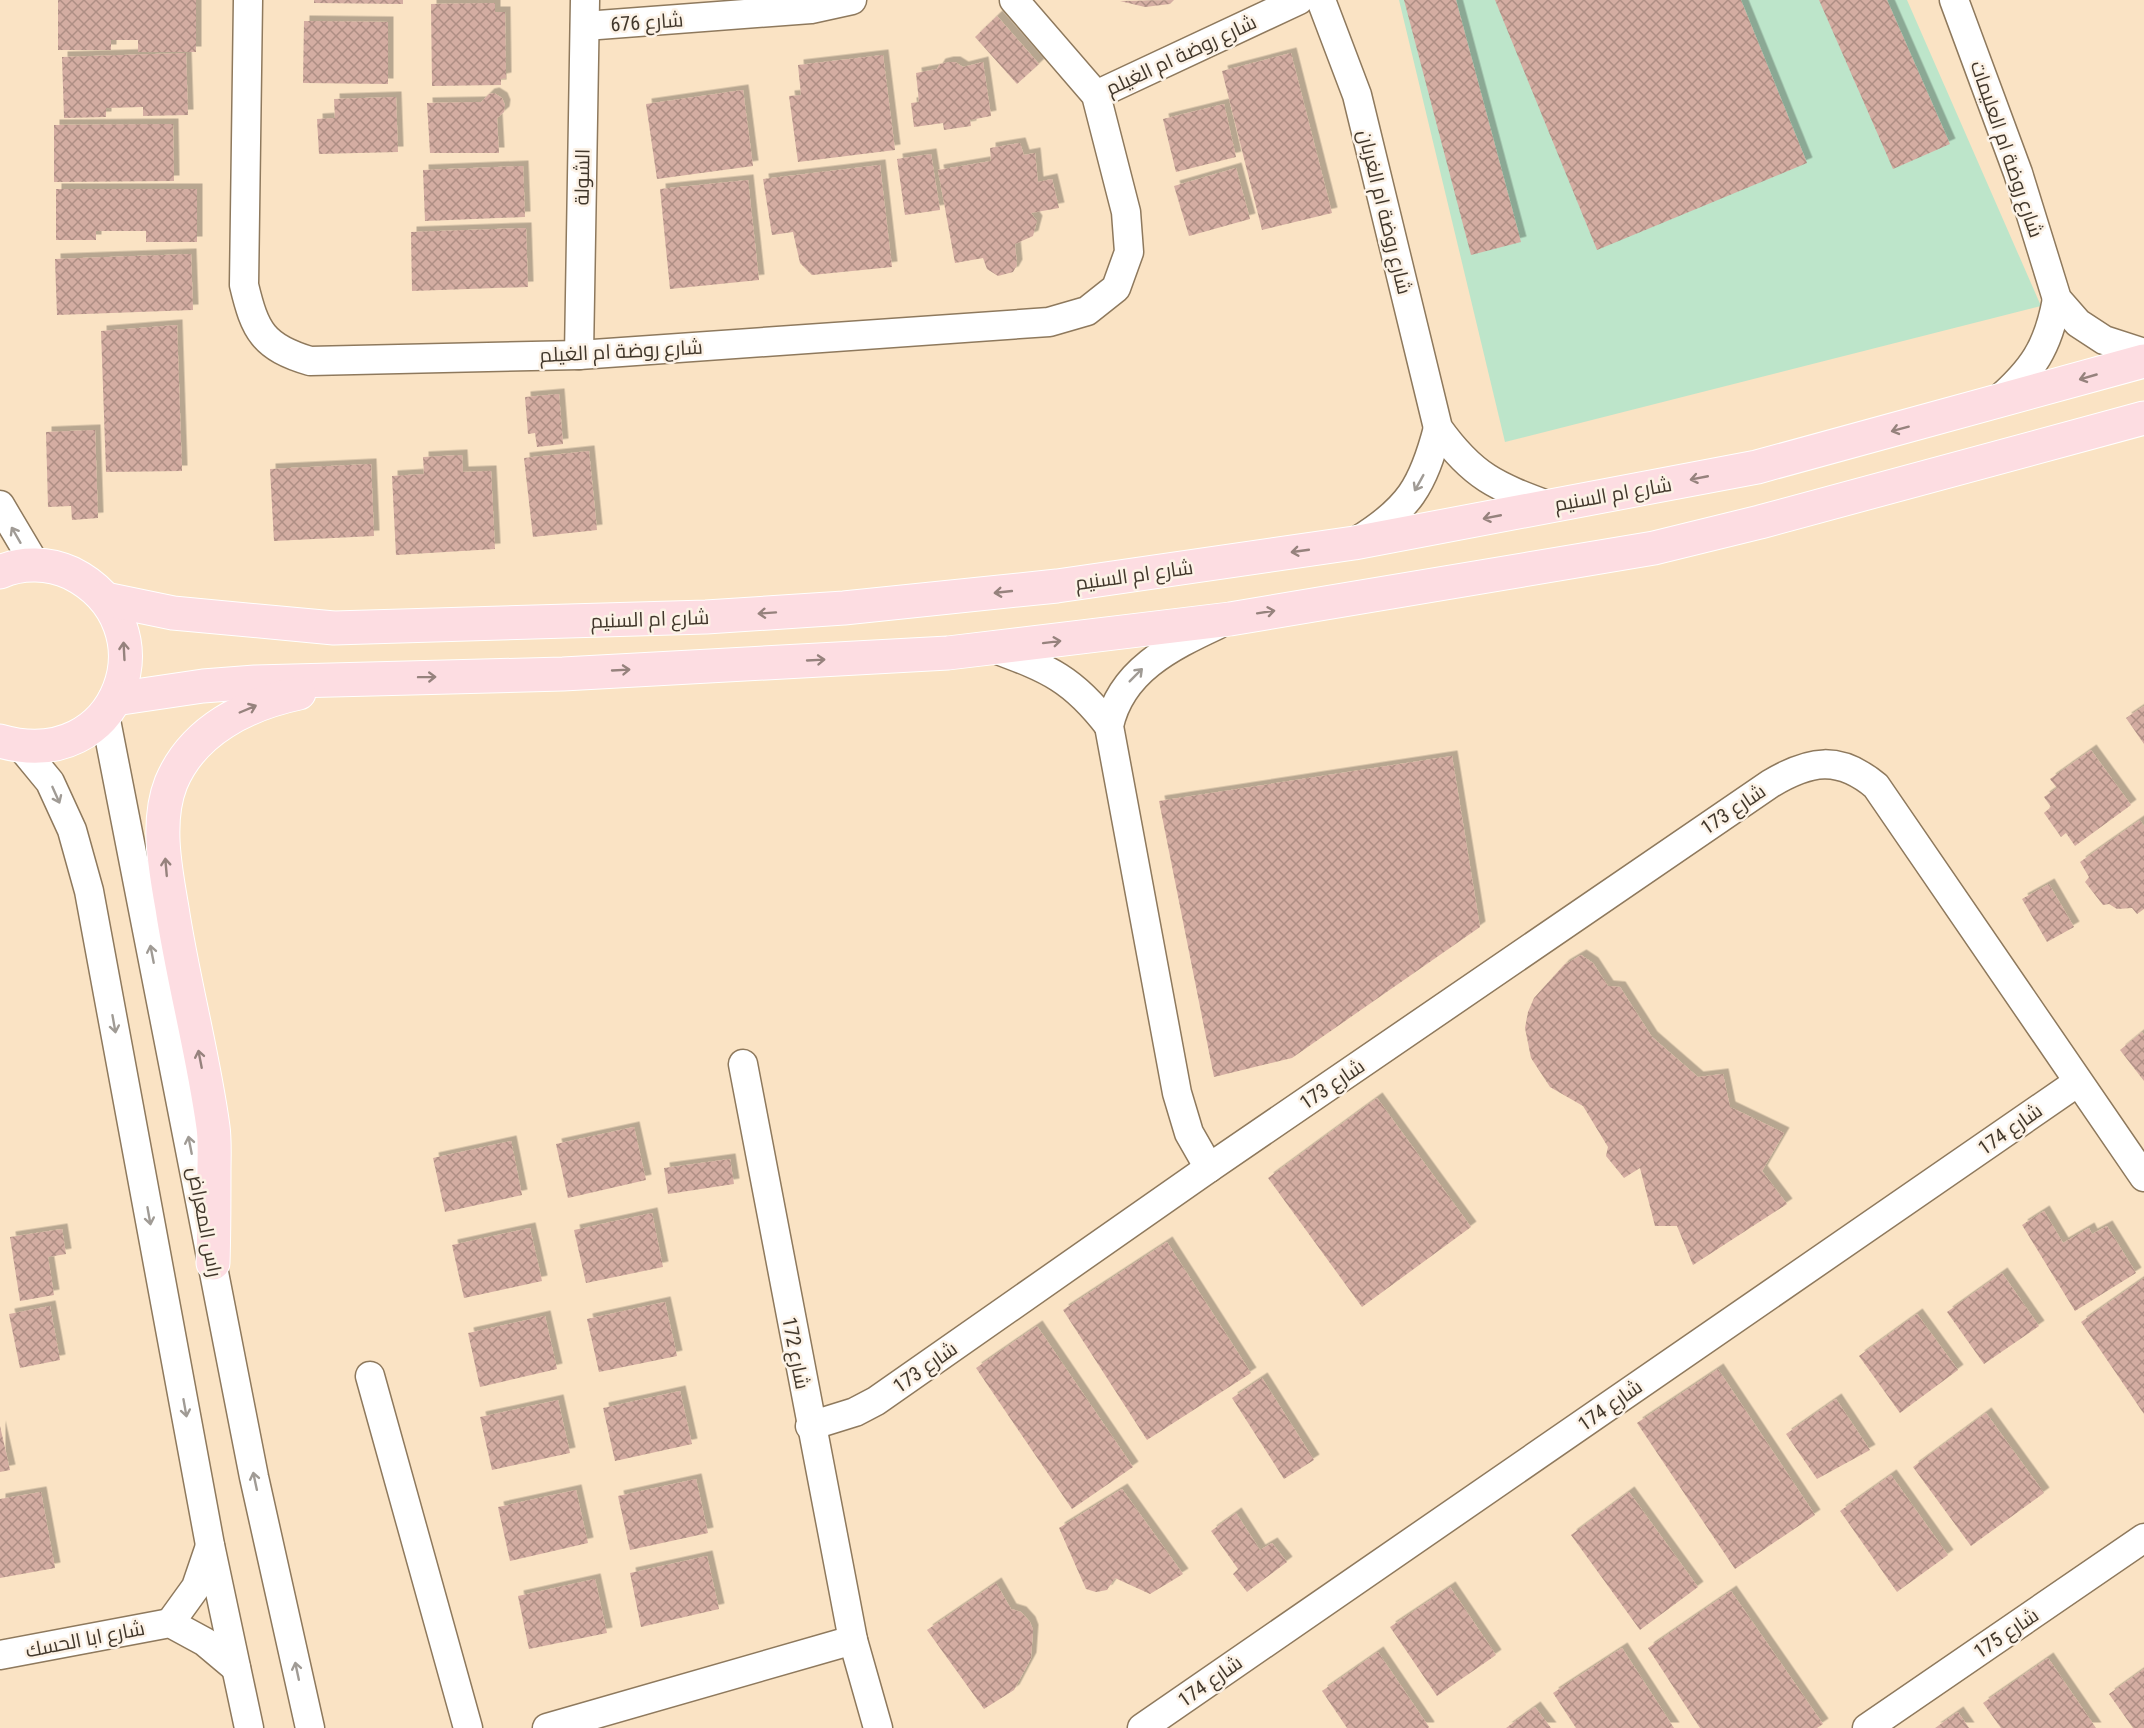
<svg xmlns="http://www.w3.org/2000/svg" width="2144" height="1728" font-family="'Roboto Condensed',Cairo,sans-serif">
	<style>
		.green { fill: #bde5ca }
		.building { fill: url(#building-cross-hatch); filter: url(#shadow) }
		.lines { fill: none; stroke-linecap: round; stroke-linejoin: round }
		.minor-casing { stroke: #8e795d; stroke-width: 31 }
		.major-casing { stroke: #fff; stroke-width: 35 }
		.minor { stroke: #fff; stroke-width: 28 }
		.major { stroke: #fddde2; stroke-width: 33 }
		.oneway { stroke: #96827d }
		.oneway2 { stroke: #a09b95 }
		.labels { text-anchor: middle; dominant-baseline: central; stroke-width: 5; stroke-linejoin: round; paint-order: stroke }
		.street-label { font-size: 20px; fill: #41372b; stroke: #fcf2e6 }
	</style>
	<defs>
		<pattern id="building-cross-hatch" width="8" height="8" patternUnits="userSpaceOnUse" patternTransform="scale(1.5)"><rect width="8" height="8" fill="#d4ada2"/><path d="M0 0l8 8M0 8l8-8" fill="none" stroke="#ae8e84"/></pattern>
		<filter id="shadow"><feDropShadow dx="5.5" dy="-5.5" stdDeviation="0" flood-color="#0004"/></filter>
	</defs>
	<rect width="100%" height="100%" fill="#fae3c4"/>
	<path class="green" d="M 1399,0 L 1907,0 L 2041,306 L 1505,442 Z"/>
	<g class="building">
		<path d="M 58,0 L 196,0 L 196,52 L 138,52 L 138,40 L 111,40 L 111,50 L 58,50 Z"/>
		<path d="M 314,0 L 403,0 L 403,4 L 314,3 Z"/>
		<path d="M 1174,0 L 1170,4 L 1145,7 L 1120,1 Z"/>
		<path d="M 1404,0 L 1456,0 L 1521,242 L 1471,255 Z"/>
		<path d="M 1495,0 L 1741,0 L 1807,163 L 1597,250 Z"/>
		<path d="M 1819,0 L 1887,0 L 1950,144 L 1893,169 Z"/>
		<path d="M 495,3 L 495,12 L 505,12 L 506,78 L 501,79 L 501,85 L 432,86 L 431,4 Z"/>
		<path d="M 997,16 L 1039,64 L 1017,84 L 975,37 Z"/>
		<path d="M 304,21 L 388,22 L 388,84 L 303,83 Z"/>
		<path d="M 186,53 L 188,115 L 143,116 L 143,107 L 106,108 L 106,117 L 64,118 L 62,57 Z"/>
		<path d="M 1291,53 L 1332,213 L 1262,230 L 1222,71 Z"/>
		<path d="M 883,55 L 895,150 L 798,162 L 789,96 L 801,95 L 798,65 Z"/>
		<path d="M 948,62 L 955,62 L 963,67 L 983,62 L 991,116 L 970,120 L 971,126 L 944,130 L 943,123 L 914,127 L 911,103 L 919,102 L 916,73 L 937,69 L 940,64 Z"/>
		<path d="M 743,90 L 753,166 L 657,179 L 646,104 Z"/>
		<path d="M 494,93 L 502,98 L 505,105 L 504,112 L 497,118 L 499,153 L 430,153 L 427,103 L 481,102 L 489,94 Z"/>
		<path d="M 396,97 L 398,152 L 319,154 L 317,119 L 335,118 L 334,99 Z"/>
		<path d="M 1224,104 L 1236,157 L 1176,172 L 1163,119 Z"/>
		<path d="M 173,124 L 174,181 L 54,182 L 54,125 Z"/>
		<path d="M 1020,143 L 1024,155 L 1035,153 L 1038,182 L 1052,179 L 1059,208 L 1031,213 L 1037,221 L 1033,236 L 1015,244 L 1017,265 L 1013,272 L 998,276 L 987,269 L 983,258 L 955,263 L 938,170 L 991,161 L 990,148 Z"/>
		<path d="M 931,154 L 940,210 L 905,215 L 897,159 Z"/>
		<path d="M 880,165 L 892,267 L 812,275 L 800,263 L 793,232 L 772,235 L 763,179 Z"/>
		<path d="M 523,166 L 525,217 L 425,221 L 423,170 Z"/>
		<path d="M 1236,168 L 1250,219 L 1189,236 L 1174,186 Z"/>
		<path d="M 748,180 L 759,280 L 670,289 L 660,189 Z"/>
		<path d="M 56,189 L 197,189 L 197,242 L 146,242 L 146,231 L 96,231 L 96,240 L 56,240 Z"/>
		<path d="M 526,228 L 528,287 L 412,291 L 411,232 Z"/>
		<path d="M 191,254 L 193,310 L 57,315 L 55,259 Z"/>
		<path d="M 177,325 L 182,471 L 106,472 L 101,331 Z"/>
		<path d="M 559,394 L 563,444 L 537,447 L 535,433 L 528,434 L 525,397 Z"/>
		<path d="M 95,430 L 98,518 L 72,520 L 71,506 L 48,507 L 46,432 Z"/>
		<path d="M 589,451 L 597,530 L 533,537 L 524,458 Z"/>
		<path d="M 462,455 L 463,472 L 491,471 L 495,549 L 396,555 L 392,476 L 424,474 L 423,457 Z"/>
		<path d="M 371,464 L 374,536 L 274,541 L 270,469 Z"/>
		<path d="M 2144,706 L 2144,744 L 2126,718 Z"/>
		<path d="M 2091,750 L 2131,805 L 2075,846 L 2066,833 L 2061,837 L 2044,813 L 2051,807 L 2044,797 L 2057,788 L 2050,779 Z"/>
		<path d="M 1452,756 L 1480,927 L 1292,1058 L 1214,1077 L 1159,801 Z"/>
		<path d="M 2140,820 L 2144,826 L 2144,909 L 2137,914 L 2132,908 L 2117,909 L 2109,904 L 2103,905 L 2085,882 L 2089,877 L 2080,862 Z"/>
		<path d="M 2049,884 L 2074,927 L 2047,942 L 2022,899 Z"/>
		<path d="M 1581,955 L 1593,963 L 1608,986 L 1620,987 L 1652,1037 L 1698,1077 L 1723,1074 L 1730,1107 L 1784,1133 L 1762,1171 L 1787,1204 L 1693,1265 L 1677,1226 L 1655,1226 L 1640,1168 L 1624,1178 L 1606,1156 L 1608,1147 L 1583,1106 L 1550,1087 L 1531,1058 L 1525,1028 L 1528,1012 L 1534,998 L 1564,965 Z"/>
		<path d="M 2142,1032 L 2144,1035 L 2144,1081 L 2120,1050 Z"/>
		<path d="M 1377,1098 L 1471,1227 L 1362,1307 L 1268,1178 Z"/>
		<path d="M 634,1127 L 646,1180 L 568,1198 L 556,1144 Z"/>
		<path d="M 511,1141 L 522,1195 L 445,1212 L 433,1158 Z"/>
		<path d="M 730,1159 L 734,1184 L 668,1194 L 664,1168 Z"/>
		<path d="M 2044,1211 L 2063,1243 L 2089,1228 L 2092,1234 L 2107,1226 L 2136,1273 L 2075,1311 L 2022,1225 Z"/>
		<path d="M 652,1213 L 663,1267 L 586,1283 L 574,1230 Z"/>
		<path d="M 530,1228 L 542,1281 L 464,1298 L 452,1245 Z"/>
		<path d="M 62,1229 L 66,1254 L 48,1257 L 54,1295 L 20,1301 L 10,1237 Z"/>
		<path d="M 1167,1242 L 1251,1373 L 1147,1440 L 1063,1310 Z"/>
		<path d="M 2002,1273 L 2039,1326 L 1984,1364 L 1947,1312 Z"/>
		<path d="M 2144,1278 L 2144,1414 L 2081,1322 Z"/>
		<path d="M 665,1302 L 677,1356 L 599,1372 L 587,1319 Z"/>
		<path d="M 50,1306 L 60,1360 L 20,1368 L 9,1314 Z"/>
		<path d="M 1917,1314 L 1958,1370 L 1900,1413 L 1859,1356 Z"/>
		<path d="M 545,1316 L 557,1369 L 480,1387 L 468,1333 Z"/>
		<path d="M 1037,1326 L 1133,1467 L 1072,1509 L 976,1368 Z"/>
		<path d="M 1718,1369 L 1815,1515 L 1735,1569 L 1637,1423 Z"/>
		<path d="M 1262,1378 L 1314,1460 L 1284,1479 L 1232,1398 Z"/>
		<path d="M 680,1391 L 692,1444 L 615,1461 L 603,1408 Z"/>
		<path d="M 1836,1399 L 1870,1450 L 1817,1479 L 1786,1434 Z"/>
		<path d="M 558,1400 L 570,1453 L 492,1470 L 480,1417 Z"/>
		<path d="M 1986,1413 L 2044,1493 L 1971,1546 L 1913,1467 Z"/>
		<path d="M 0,1426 L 10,1470 L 0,1472 Z"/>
		<path d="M 1891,1475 L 1948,1555 L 1897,1592 L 1840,1511 Z"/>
		<path d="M 696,1479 L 708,1533 L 630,1550 L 618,1496 Z"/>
		<path d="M 1122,1489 L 1183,1574 L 1150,1594 L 1115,1578 L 1107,1590 L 1096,1592 L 1086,1589 L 1059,1528 Z"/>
		<path d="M 576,1490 L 588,1543 L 510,1561 L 498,1507 Z"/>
		<path d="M 41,1492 L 55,1568 L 0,1578 L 0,1499 Z"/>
		<path d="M 1629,1492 L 1698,1587 L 1640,1630 L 1571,1535 Z"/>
		<path d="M 1236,1513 L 1260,1550 L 1272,1543 L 1287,1562 L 1247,1592 L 1233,1574 L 1238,1569 L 1211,1531 Z"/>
		<path d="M 707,1556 L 719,1609 L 641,1627 L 630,1573 Z"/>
		<path d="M 595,1579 L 607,1633 L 529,1649 L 518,1596 Z"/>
		<path d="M 996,1583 L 1011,1609 L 1021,1612 L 1030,1622 L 1033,1630 L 1031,1658 L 1014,1690 L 984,1709 L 927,1630 Z"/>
		<path d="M 1450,1587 L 1496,1655 L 1437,1696 L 1390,1627 Z"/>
		<path d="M 1731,1591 L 1823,1724 L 1817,1728 L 1700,1728 L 1648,1648 Z"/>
		<path d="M 1622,1648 L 1674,1728 L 1576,1728 L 1553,1693 Z"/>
		<path d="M 1378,1652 L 1429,1727 L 1428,1728 L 1347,1728 L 1322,1691 Z"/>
		<path d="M 2048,1658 L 2096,1728 L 2001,1728 L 1983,1703 Z"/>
		<path d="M 2144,1669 L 2144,1728 L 2133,1728 L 2109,1694 Z"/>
		<path d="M 1535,1707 L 1551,1728 L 1506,1728 Z"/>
		<path d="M 1958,1712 L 1969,1728 L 1935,1728 Z"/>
	</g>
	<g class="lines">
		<defs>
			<g id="minor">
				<path d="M 248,0 L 244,285 C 255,331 263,347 310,361 L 579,355 L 1049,322 L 1087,311 L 1116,288 L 1129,252 L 1126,212 L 1096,95 L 1014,0"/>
				<path d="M 1321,0 L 1357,95 L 1438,428 C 1473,477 1496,486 1550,506"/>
				<path d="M 1954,0 L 2018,173 L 2057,299 L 2078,323 L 2104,340 L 2144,353"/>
				<path d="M 585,26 L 811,9 L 852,0"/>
				<path d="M 1096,95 L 1299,0"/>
				<path d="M 579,355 L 585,0"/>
				<path d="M 1996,402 C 2033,370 2048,348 2057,299"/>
				<path d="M 0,505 L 35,564"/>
				<path d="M 1357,541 C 1409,509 1423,486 1438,428"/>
				<path d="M 995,649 C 1049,669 1073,679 1109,726"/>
				<path d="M 105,715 L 254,1477 L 310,1728"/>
				<path d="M 22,748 L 50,782 L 72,830 L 89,891 L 210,1545 L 249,1728"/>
				<path d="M 743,1064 L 853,1640 L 878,1728"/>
				<path d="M 1209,1168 L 1189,1133 L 1177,1093 L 1109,726 C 1121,671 1170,647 1217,625"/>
				<path d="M 370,1376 L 468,1728"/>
				<path d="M 810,1426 L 855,1412 L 876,1401 L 1209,1168 L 1770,784 C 1810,760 1839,755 1876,786 L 2144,1177"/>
				<path d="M 170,1623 L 196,1587 L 210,1546"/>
				<path d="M 0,1655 L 170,1623 L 205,1642 L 236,1668"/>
				<path d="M 547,1728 L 853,1640"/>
				<path d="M 1142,1728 L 2078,1082"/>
				<path d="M 1867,1728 L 2144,1538"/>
			</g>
			<g id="major">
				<path d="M 0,572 C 22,562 49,563 71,573 C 173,624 121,776 0,741"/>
				<path d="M 105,599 L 173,613 L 334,628 L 706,617 L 844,608 L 1057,586 L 1354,543 L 1757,467 L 2144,361"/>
				<path d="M 115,699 L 203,686 L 255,682 L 563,674 L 948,653 L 1230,619 L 1654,548 L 1760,522 L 2144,418"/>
				<path d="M 213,1263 C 214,1233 214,1202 214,1172 C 214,1157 215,1141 213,1127 C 203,1053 183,981 172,908 C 165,868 156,821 171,783 C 193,730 247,704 299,693"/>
			</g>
		</defs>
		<use href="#minor" class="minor-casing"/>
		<use href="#major" class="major-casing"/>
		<use href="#minor" class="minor"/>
		<use href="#major" class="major"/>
	</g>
	<defs><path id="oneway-shaft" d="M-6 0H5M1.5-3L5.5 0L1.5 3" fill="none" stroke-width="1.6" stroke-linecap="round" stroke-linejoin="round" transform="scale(1.5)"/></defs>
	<g class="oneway">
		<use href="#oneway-shaft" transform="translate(2088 377) rotate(164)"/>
		<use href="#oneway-shaft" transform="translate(1900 429) rotate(165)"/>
		<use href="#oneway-shaft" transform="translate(1699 478) rotate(169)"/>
		<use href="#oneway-shaft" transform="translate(1492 517) rotate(169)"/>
		<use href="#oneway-shaft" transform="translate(1300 551) rotate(172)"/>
		<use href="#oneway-shaft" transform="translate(1003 592) rotate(174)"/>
		<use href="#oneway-shaft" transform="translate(1266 612) rotate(-9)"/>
		<use href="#oneway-shaft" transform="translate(767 613) rotate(176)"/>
		<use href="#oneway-shaft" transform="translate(1052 642) rotate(-7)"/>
		<use href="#oneway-shaft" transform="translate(124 651) rotate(-93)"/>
		<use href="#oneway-shaft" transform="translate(816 660) rotate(-3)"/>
		<use href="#oneway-shaft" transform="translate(621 670) rotate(-3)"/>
		<use href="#oneway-shaft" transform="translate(427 677) rotate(-1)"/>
		<use href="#oneway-shaft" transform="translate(248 709) rotate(-23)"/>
		<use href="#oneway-shaft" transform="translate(166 867) rotate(-95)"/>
		<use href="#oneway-shaft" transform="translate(200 1059) rotate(-101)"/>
	</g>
	<g class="oneway2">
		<use href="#oneway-shaft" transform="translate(1419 483) rotate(119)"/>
		<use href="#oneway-shaft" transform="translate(16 535) rotate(-120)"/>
		<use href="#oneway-shaft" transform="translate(1136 675) rotate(-45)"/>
		<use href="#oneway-shaft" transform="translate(56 795) rotate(66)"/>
		<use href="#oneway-shaft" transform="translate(152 954) rotate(-101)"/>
		<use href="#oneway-shaft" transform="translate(114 1024) rotate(80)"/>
		<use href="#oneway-shaft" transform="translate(190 1145) rotate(-101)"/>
		<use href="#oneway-shaft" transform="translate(149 1216) rotate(80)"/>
		<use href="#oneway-shaft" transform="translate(185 1408) rotate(80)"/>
		<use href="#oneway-shaft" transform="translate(255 1481) rotate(-102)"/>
		<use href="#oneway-shaft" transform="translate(297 1671) rotate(-102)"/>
	</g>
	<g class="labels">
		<g class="street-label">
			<text transform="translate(647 22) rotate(-4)">شارع 676</text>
			<text transform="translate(1181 55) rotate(-25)">شارع روضة ام الغيلم</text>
			<text transform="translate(2007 149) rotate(71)">شارع روضة ام العليمات</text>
			<text transform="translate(582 177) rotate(-89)">الشولة</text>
			<text transform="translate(1385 212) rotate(76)">شارع روضة ام الغربان</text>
			<text transform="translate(621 351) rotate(-3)">شارع روضة ام الغيلم</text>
			<text transform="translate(1613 494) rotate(-10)">شارع ام السنيم</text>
			<text transform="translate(1134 575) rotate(-8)">شارع ام السنيم</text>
			<text transform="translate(650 619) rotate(-2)">شارع ام السنيم</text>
			<text transform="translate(1733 809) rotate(-34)">شارع 173</text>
			<text transform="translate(1332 1084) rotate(-34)">شارع 173</text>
			<text transform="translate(2010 1129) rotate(-35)">شارع 174</text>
			<text transform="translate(205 1222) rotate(79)">راس المعراض</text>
			<text transform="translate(796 1353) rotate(79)">شارع 172</text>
			<text transform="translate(925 1367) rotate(-35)">شارع 173</text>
			<text transform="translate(1610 1405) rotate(-35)">شارع 174</text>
			<text transform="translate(2006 1633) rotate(-34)">شارع 175</text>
			<text transform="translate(85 1639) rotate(-11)">شارع ابا الحسك</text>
			<text transform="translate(1210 1681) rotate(-35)">شارع 174</text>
		</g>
	</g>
</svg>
